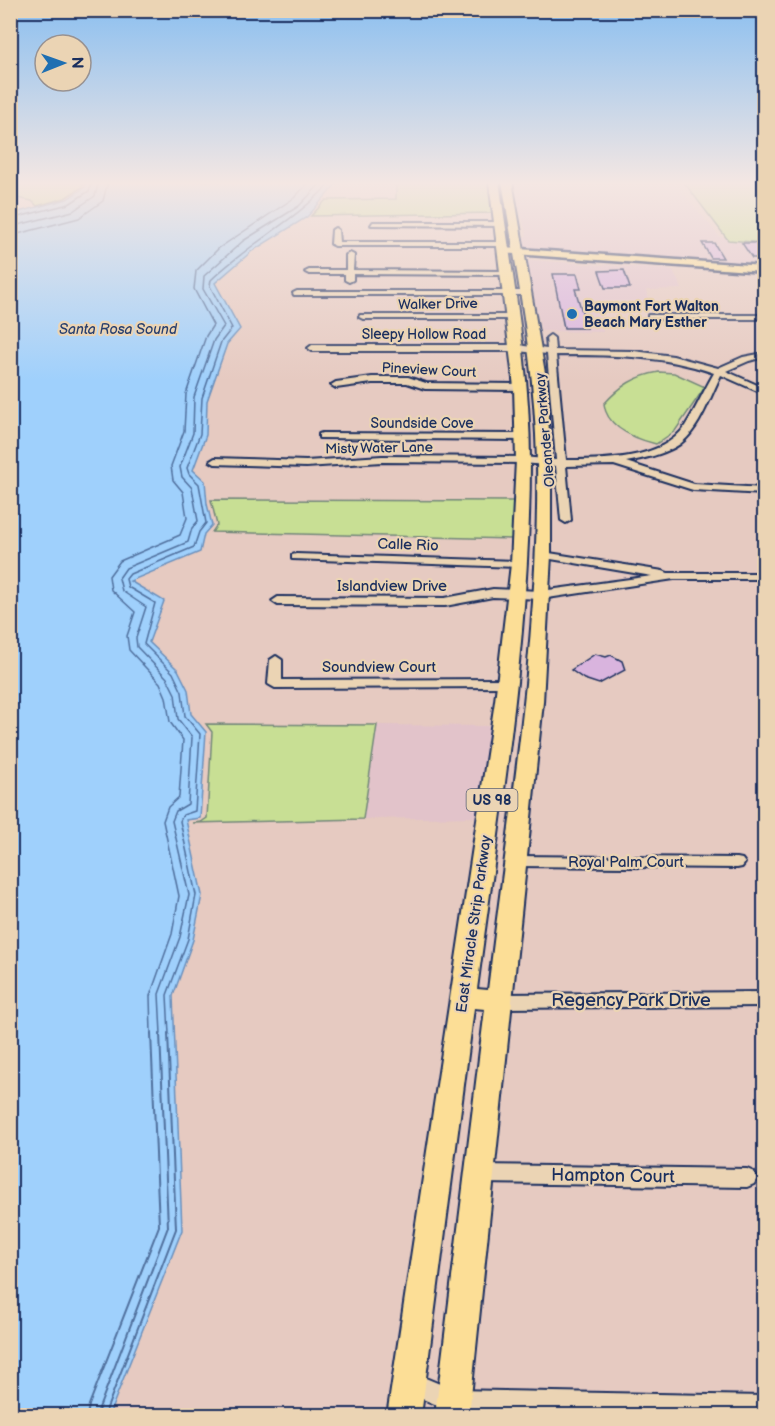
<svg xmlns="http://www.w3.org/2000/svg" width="775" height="1426" font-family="'Balsamiq Sans',sans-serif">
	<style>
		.built { fill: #e2c3ca }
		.green { fill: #c8df94; stroke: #728779; stroke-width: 1.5 }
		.water { fill: #9fd0fc; stroke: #6a90bd; stroke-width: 1.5 }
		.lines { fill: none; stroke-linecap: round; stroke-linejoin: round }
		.shore-far1 { stroke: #506f9d; stroke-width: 1.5 }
		.shore { stroke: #506f9d; stroke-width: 2 }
		.building { fill: #d9b4de; stroke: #1b2f5e; stroke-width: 1.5 }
		.minor-casing { stroke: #1b2f5e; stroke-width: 4 }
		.major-casing { stroke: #1b2f5e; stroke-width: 5 }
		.highway-casing { stroke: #1b2f5e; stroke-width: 4 }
		.minor { fill: #ebd4b4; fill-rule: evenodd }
		.major { fill: #fcde96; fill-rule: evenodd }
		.highway { fill: #fcde96; fill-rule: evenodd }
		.poi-dot { fill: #1f6fb2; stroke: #ebd4b4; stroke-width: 2 }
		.labels { text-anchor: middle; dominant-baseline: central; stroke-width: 4.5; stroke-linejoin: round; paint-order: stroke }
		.far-street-label { font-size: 14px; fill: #1b2f5e; stroke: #ebd4b4 }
		.far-poi-label { font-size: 14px; font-weight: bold; fill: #1b2f5e; stroke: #ebd4b4; text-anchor: start }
		.far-water-label { font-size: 14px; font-style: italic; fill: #283f6e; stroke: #ebd4b4 }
		.shield { fill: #ebd4b4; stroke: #596078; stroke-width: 1.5 }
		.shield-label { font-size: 14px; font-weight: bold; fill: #1b2f5e }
		.street-label { font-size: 15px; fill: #1b2f5e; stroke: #ebd4b4 }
		.near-street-label { font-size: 18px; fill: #1b2f5e; stroke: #ebd4b4 }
	</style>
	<rect width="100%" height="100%" fill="#e6cac1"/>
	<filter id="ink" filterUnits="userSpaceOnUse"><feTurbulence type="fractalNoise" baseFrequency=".0167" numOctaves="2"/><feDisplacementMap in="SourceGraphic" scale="12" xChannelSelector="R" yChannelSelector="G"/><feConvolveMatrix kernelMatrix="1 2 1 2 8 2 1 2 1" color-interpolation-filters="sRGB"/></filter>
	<g filter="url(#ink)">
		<g class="built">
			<path d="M 512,181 L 683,181 L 688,188 L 678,187 L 720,237 L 725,237 L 728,240 L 764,243 L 764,267 L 527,250 L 522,237 L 527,236 Z"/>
			<path d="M 530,260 L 673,270 L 682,289 L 646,290 L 650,301 L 596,301 L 603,332 L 541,331 L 528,263 Z"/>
			<path d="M 377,725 L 491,726 L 479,817 L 363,819 Z"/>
		</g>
		<g class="green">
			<path d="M 13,181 L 61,183 L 84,181 L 82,187 L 65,198 L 37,206 L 32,201 L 11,197 L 11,183 Z"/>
			<path d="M 396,181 L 490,181 L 495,213 L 311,216 L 326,200 L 396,199 Z"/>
			<path d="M 683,181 L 764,181 L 764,243 L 728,240 Z"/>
			<path d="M 659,372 L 674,373 L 705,387 L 675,431 L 656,444 C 636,439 607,428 604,404 C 620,386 635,376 659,372 Z"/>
			<path d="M 211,500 L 515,501 L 513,539 L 212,532 L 217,525 Z"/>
			<path d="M 206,724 L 377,725 L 363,819 L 193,823 L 201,822 L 207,818 L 212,732 Z"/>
		</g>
		<path class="water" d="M 86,181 L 339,181 L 307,217 L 252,251 L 215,283 L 240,329 L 227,344 L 207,401 L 206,435 L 193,470 L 205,481 L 207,504 L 212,525 L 204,534 L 200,552 L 130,581 L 164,601 L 149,642 L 178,670 L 188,690 L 191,714 L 206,732 L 200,818 L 186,820 L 202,895 L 193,940 L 173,996 L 182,1230 L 109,1415 L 11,1415 L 11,214 L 67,199 L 85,187 Z"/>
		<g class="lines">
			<g class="shore-far1">
				<path d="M 10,219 L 69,204 L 89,191 L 92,181"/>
				<path d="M 10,227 L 73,211 L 95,196 L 99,181"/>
				<path d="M 10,236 L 79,218 L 103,201 L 108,181"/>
				<path d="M 151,1034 L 150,996 L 172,934 L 179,896 L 163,821 L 168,807 L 179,797 L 183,740 L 170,722 L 166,697 L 160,683 L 129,650 L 127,636 L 135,612 L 111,590 L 109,576 L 120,561 L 180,535 L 187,518 L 183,492 L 173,480 L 171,466 L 184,431 L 186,394 L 206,336 L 213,325 L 194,289 L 196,271 L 219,248 L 294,198 L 310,181"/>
				<path d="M 161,1034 L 159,994 L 180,937 L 189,895 L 172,821 L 176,811 L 188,804 L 192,737 L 178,719 L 175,694 L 167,678 L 137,647 L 136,638 L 146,607 L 122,591 L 119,578 L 126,568 L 188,542 L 192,528 L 198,521 L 192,488 L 182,477 L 180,467 L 193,433 L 194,397 L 214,340 L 224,326 L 203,289 L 204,276 L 243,241 L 299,206 L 323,181"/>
				<path d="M 169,1034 L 167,995 L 188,939 L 196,895 L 180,821 L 183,815 L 195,811 L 200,734 L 185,716 L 182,692 L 173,673 L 144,644 L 155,603 L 128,587 L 126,579 L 130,574 L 194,547 L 199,532 L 206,523 L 199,484 L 189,474 L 187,468 L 200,434 L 202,398 L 221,342 L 232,328 L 210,286 L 211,280 C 249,243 297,220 332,181"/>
			</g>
			<g class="shore">
				<path d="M 87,1416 L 89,1405 L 159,1226 L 151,1033"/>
				<path d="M 96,1416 L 168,1227 L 160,1033"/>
				<path d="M 104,1416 L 176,1229 L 168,1033"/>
			</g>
		</g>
		<g class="building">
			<path d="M 702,243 L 714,243 L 723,258 L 711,258 Z"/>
			<path d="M 742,243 L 755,243 L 765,258 L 752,258 Z"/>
			<path d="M 624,270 L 630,288 L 605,288 L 599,271 Z"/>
			<path d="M 553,274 L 577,274 L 581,289 L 575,289 L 587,328 L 564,328 Z"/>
			<path d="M 595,654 L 606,657 L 611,655 L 622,661 L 625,670 L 599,684 L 584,679 L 571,670 Z"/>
		</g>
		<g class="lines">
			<defs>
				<g id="minor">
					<path d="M 373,222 L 500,222 L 503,224 L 500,226 L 371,225 Z"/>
					<path d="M 335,228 L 338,230 L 339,242 L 503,242 L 507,244 L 503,246 L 335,246 L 331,244 L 332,230 Z"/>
					<path d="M 350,253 L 354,255 L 353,270 L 507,271 L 511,273 L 507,275 L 353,274 L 353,280 L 349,282 L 345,280 L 345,274 L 309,274 L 305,272 L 309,270 L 346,270 L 346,255 Z"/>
					<path d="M 297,291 L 526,291 L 530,293 L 526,295 L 294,295 L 293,293 Z"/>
					<path d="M 360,315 L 513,315 L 517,317 L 513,319 L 363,319 L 359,317 Z"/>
					<rect x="648" y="315" width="116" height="4"/>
					<path d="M 550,335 L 554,338 L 555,350 L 634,351 L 673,356 L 718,368 L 743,357 L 764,353 L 764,357 L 749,361 L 726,371 L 764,388 L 764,394 L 721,375 C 710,397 700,429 680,444 C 666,454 643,459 626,462 L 694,484 L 764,488 L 764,494 L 693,490 L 614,465 L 566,466 L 571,520 L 566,523 L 561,520 L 556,466 L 523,463 L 382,462 L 306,467 L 215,464 L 210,461 L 215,458 L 306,461 L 382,456 L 523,457 L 556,460 L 547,354 L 517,351 L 312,351 L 308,348 L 312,345 L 517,345 L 547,349 L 546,338 ZM 556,355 C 610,355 662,355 714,373 C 704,390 696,409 685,426 C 663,460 602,460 566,460 Z"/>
					<path d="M 372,377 L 408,377 L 426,383 L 521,384 L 526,387 L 521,390 L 425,389 L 407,383 L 372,383 L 336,388 L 331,385 L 336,382 Z"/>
					<path d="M 322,433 L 523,434 L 528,437 L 523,440 L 319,438 L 319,434 Z"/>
					<path d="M 543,552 L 663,571 L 668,573 L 764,573 L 764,579 L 674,579 L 541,599 L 493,597 L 445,606 L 278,605 L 272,601 L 278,597 L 445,598 L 493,589 L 541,591 L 652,576 L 539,557 L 539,553 Z"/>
					<path d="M 296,554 L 519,561 L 525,564 L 519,567 L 292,559 L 292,555 Z"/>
					<path d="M 276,656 L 282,660 L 282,680 L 507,679 L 514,683 L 507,687 L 275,688 L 268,684 L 270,660 Z"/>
					<path d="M 515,856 L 737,858 L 742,859 L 745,863 L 742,867 L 737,868 L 515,866 L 510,865 L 507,861 L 510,857 Z"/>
					<path d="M 764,992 L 764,1006 L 498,1008 L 492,1006 L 489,1001 L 492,996 L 498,994 Z"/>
					<path d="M 479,1165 L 747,1169 L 754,1172 L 757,1178 L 754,1184 L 747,1187 L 479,1183 L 472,1180 L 469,1174 L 472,1168 Z"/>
					<path d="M 409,1371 L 454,1390 L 763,1396 L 764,1416 L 454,1412 L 401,1390 L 398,1382 L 401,1374 Z"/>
				</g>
				<path id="major" d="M 504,248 L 764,266 L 764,272 L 501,253 L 500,251 Z"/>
				<path id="highway" d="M 489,181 L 499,181 C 512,274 530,367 530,461 C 530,638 500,814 477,989 L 488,990 C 509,815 540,638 537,461 C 535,366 517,274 502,181 L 512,181 L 545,373 L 551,461 L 551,555 L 543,702 L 469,1416 L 435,1416 L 485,1009 L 474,1008 L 421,1416 L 387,1416 L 495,701 L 511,564 L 516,460 L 514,387 Z"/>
			</defs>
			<use href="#minor" class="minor-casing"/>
			<use href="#major" class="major-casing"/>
			<use href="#highway" class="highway-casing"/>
			<use href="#minor" class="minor"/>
			<use href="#major" class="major"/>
			<use href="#highway" class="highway"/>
		</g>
	</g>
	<linearGradient id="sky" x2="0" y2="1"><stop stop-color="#8bbff0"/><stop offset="0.48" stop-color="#f4e7e3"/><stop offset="1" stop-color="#f4e7e3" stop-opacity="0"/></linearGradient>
	<rect width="775" height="381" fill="url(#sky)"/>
	<circle class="poi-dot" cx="572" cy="314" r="6"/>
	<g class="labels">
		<g class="far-street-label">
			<text transform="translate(438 304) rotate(-1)">Walker Drive</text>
			<text x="424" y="334">Sleepy Hollow Road</text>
			<text transform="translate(429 370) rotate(3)">Pineview Court</text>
			<text x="422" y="423">Soundside Cove</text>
			<text transform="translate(545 430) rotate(-95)">Oleander Parkway</text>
			<text transform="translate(379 448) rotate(-1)">Misty Water Lane</text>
		</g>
		<g class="far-poi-label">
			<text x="584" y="306">Baymont Fort Walton<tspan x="584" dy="16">Beach Mary Esther</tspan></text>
		</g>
		<g class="far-water-label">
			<text x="118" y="329">Santa Rosa Sound</text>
		</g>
		<rect class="shield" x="466.5" y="789" width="51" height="22" rx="4.5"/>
		<g class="shield-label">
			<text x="492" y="800">US 98</text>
		</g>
		<g class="street-label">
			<text transform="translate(408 545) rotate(2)">Calle Rio</text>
			<text x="392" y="586">Islandview Drive</text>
			<text x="379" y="667">Soundview Court</text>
			<text x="626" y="862">Royal Palm Court</text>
			<text transform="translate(474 924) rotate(-82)">East Miracle Strip Parkway</text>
		</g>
		<g class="near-street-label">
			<text x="631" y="1000">Regency Park Drive</text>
			<text transform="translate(613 1176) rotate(1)">Hampton Court</text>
		</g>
	</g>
	<rect width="775" height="1426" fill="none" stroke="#ebd4b4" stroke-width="36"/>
	<rect x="18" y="18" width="739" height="1390" fill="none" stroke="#1b2f5e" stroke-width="2" filter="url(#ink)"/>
	<g transform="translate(63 63) rotate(89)"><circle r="28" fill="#ebd4b4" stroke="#989292" stroke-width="1.5"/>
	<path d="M0-4.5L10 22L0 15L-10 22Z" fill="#1f6fb2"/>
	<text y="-9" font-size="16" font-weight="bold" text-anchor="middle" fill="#1b2f5e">N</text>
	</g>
</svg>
